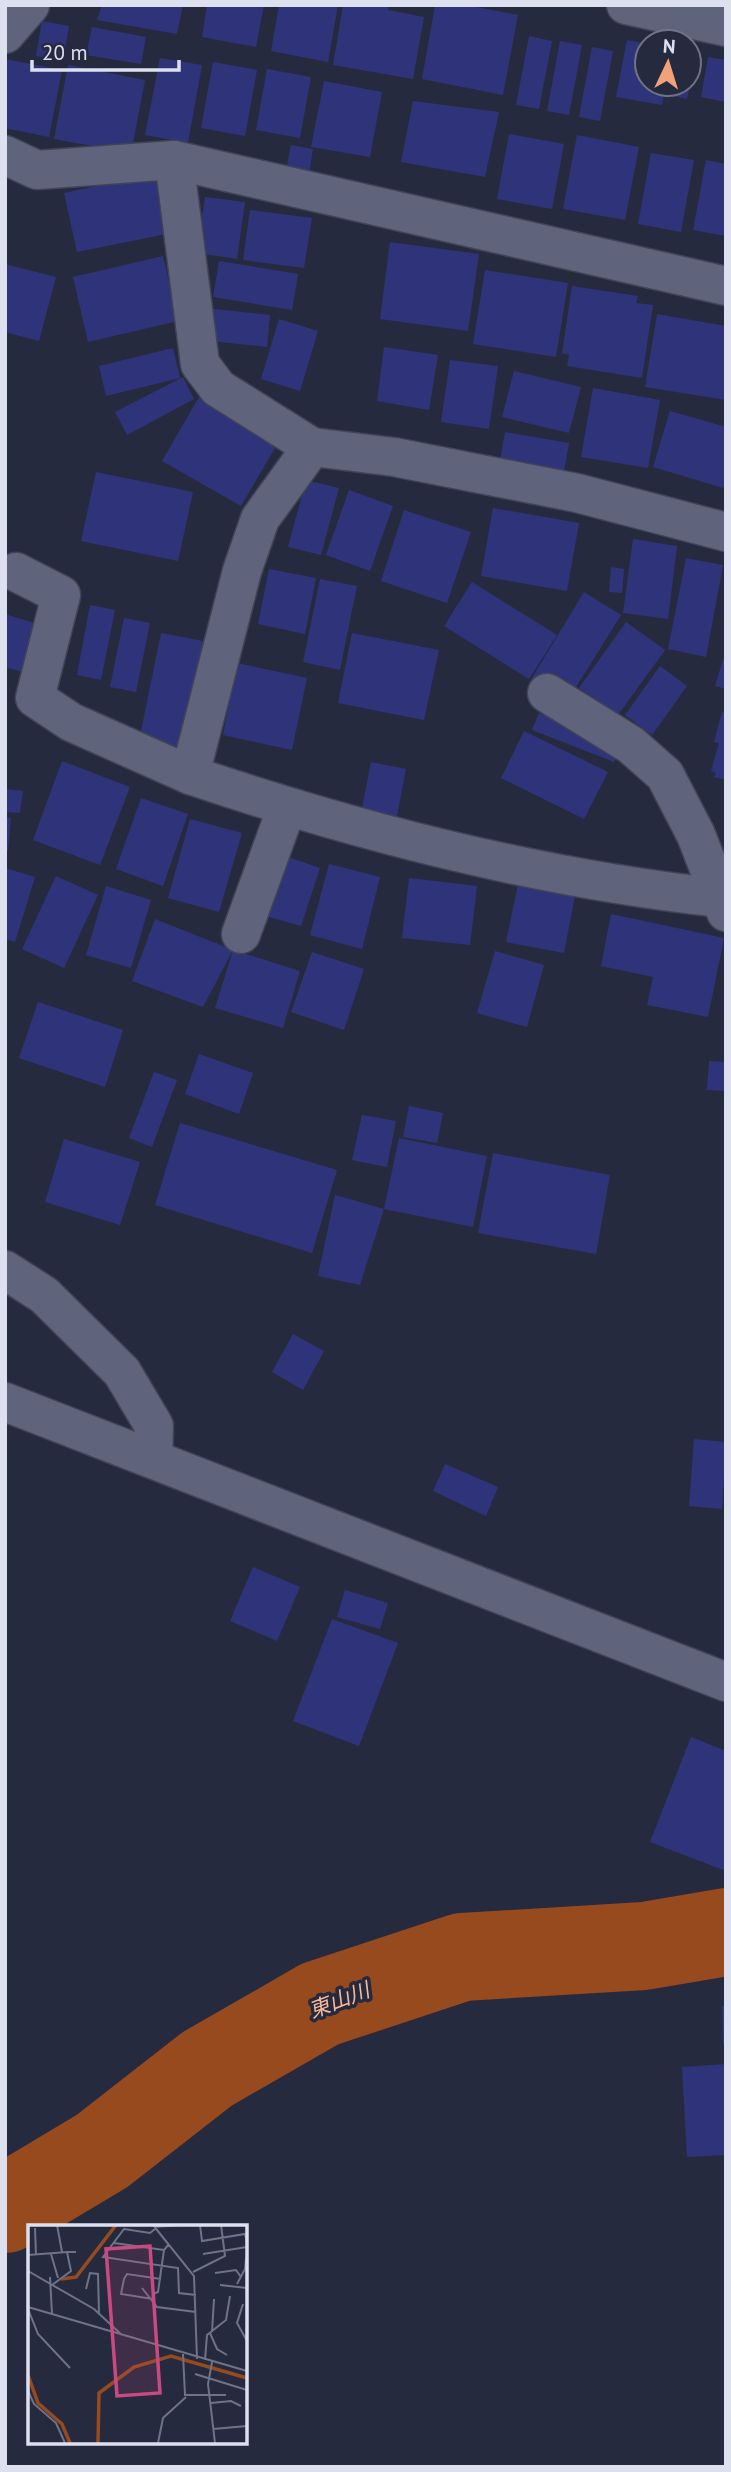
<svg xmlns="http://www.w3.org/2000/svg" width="731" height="2472" font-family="'PT Sans','Noto Sans JP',sans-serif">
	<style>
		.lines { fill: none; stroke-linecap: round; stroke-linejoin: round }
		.river { stroke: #974a1e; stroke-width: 88 }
		.building { fill: #2f347a }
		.minor-casing { stroke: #414455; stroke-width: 41 }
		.minor { stroke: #5f647c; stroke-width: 38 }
		.labels { text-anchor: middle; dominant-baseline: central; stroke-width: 7; stroke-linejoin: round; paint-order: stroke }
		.water-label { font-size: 21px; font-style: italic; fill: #fbb999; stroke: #262a3f }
		.inset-river { fill: none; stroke: #974a1e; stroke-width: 3.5 }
		.inset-road { fill: none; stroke: #6f7385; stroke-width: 2 }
		.view { fill: #c94a80; fill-opacity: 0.15; stroke: #c94a80; stroke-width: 3.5 }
		.inset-edge { fill: none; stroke: #dde1ef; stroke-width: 3.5 }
	</style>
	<rect width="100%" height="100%" fill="#262a3f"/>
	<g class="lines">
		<path class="river" d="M 5,2209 L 102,2151 L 207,2069 L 320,2004 L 462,1957 L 644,1946 L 726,1932"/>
	</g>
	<g class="building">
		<path d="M 102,5 L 183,5 L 177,34 L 97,20 Z"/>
		<path d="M 207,5 L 264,5 L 256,47 L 202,37 Z"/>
		<path d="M 279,5 L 338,5 L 328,62 L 271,51 Z"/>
		<path d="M 343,5 L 389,5 L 388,10 L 424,17 L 413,79 L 333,65 Z"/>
		<path d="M 435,5 L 466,5 L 518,15 L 503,95 L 422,79 Z"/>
		<path d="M 42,21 L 69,26 L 63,61 L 36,56 Z"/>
		<path d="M 92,27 L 146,37 L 141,64 L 86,55 Z"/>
		<path d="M 529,36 L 552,41 L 539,109 L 516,105 Z"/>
		<path d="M 627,40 L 647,44 L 647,84 L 690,84 L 687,99 L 664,94 L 662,105 L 616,97 Z"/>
		<path d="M 560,41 L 582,45 L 569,115 L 547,111 Z"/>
		<path d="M 592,47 L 613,51 L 600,121 L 579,117 Z"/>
		<path d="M 708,57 L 726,60 L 726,102 L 701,97 Z"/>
		<path d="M 160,58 L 202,65 L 188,143 L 145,135 Z"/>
		<path d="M 5,59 L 62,70 L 49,137 L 5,128 Z"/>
		<path d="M 213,62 L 257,70 L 245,136 L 201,128 Z"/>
		<path d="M 68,65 L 145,80 L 131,153 L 54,139 Z"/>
		<path d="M 267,69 L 311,77 L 300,138 L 256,130 Z"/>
		<path d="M 324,81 L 382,92 L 370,157 L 311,147 Z"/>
		<path d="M 413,101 L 499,112 L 485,177 L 401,162 Z"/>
		<path d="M 509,134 L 564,144 L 552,209 L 497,199 Z"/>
		<path d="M 577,135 L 639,147 L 625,220 L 563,209 Z"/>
		<path d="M 291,145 L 313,149 L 308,179 L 285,175 Z"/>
		<path d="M 651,153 L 694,160 L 681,232 L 638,224 Z"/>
		<path d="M 706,160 L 726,164 L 726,236 L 693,230 Z"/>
		<path d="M 158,173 L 171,233 L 77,252 L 64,193 Z"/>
		<path d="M 205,197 L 245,202 L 237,259 L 197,253 Z"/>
		<path d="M 250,210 L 312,218 L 304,268 L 243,260 Z"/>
		<path d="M 390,242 L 479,254 L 468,331 L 380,319 Z"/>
		<path d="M 163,256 L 178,321 L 88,342 L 73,277 Z"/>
		<path d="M 219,261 L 298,274 L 292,310 L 213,297 Z"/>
		<path d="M 5,264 L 56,277 L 39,341 L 5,332 Z"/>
		<path d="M 485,270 L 568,283 L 556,357 L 473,344 Z"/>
		<path d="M 572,286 L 638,296 L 636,303 L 653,305 L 642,378 L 567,366 L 569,355 L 562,353 Z"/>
		<path d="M 206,308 L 270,315 L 267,347 L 202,340 Z"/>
		<path d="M 657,314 L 726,326 L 726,400 L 645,387 Z"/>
		<path d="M 279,319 L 318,331 L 300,391 L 261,379 Z"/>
		<path d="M 384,347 L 438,355 L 429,410 L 377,401 Z"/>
		<path d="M 173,348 L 180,378 L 106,396 L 99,366 Z"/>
		<path d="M 450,360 L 498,366 L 489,429 L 441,422 Z"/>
		<path d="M 514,371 L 581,387 L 569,433 L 502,417 Z"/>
		<path d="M 183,377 L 194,399 L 127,435 L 115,412 Z"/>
		<path d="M 593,388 L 660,400 L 648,468 L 581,457 Z"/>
		<path d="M 199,397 L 278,443 L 241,506 L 162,461 Z"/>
		<path d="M 670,411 L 726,427 L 726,479 L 723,488 L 653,467 Z"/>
		<path d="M 505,432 L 569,443 L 563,478 L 499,466 Z"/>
		<path d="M 96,472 L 193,492 L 178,561 L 81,541 Z"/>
		<path d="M 306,480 L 339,488 L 321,555 L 288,547 Z"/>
		<path d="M 349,490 L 393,506 L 370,571 L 326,555 Z"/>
		<path d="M 493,508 L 579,523 L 567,591 L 481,576 Z"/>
		<path d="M 404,510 L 471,532 L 447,603 L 381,581 Z"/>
		<path d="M 633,539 L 677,546 L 668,619 L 623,613 Z"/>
		<path d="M 686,558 L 723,565 L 706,657 L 668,649 Z"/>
		<path d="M 611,567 L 624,569 L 622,593 L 609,592 Z"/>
		<path d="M 269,569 L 316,578 L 305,634 L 258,624 Z"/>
		<path d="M 320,579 L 357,586 L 340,670 L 303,662 Z"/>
		<path d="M 472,582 L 557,635 L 529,679 L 444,626 Z"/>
		<path d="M 584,592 L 621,615 L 568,700 L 532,678 Z"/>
		<path d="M 90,605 L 115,610 L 101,680 L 77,675 Z"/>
		<path d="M 5,614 L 41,625 L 26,673 L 5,667 Z"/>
		<path d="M 124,618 L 150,623 L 136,692 L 110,687 Z"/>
		<path d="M 626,622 L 665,650 L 618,715 L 579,688 Z"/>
		<path d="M 161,633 L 203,641 L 180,755 L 138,746 Z"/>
		<path d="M 352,633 L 439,650 L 424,720 L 338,703 Z"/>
		<path d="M 726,650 L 726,689 L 715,686 Z"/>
		<path d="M 237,663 L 307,678 L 292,750 L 223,735 Z"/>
		<path d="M 660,666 L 687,686 L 652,735 L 625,715 Z"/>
		<path d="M 722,712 L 726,713 L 726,780 L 714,777 L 716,773 L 711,771 L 719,743 L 714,742 Z"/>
		<path d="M 539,713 L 621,745 L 614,762 L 532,730 Z"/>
		<path d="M 524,731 L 608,772 L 584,819 L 501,778 Z"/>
		<path d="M 62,761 L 130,787 L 100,865 L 33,840 Z"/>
		<path d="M 371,762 L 406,769 L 396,821 L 361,813 Z"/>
		<path d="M 5,789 L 23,791 L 20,813 L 5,812 Z"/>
		<path d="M 141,798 L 188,814 L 163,886 L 116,869 Z"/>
		<path d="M 5,817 L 11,818 L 8,851 L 5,851 Z"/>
		<path d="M 190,819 L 242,833 L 219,912 L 168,898 Z"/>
		<path d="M 285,856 L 320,868 L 301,926 L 266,916 Z"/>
		<path d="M 329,864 L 380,877 L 362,949 L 310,935 Z"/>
		<path d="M 5,868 L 35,877 L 15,942 L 5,939 Z"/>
		<path d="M 56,876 L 98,895 L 64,968 L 22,949 Z"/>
		<path d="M 409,878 L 477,886 L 470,945 L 402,938 Z"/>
		<path d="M 519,879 L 576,890 L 564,953 L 506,942 Z"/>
		<path d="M 106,886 L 151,900 L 131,968 L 86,955 Z"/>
		<path d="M 611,914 L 724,938 L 708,1017 L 647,1005 L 653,977 L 601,966 Z"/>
		<path d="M 155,919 L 233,950 L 203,1007 L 132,981 Z"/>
		<path d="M 233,950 L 300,971 L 283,1028 L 215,1008 Z"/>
		<path d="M 495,951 L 544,965 L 527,1027 L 477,1013 Z"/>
		<path d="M 312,952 L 364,969 L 344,1030 L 291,1012 Z"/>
		<path d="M 38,1002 L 123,1030 L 105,1087 L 19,1058 Z"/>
		<path d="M 199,1054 L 253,1073 L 239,1114 L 185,1094 Z"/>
		<path d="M 709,1061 L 726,1062 L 726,1091 L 707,1090 Z"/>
		<path d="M 154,1072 L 177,1080 L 152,1147 L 129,1138 Z"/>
		<path d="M 409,1106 L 443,1113 L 437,1143 L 403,1137 Z"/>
		<path d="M 362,1115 L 396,1121 L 387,1167 L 352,1160 Z"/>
		<path d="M 180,1123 L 337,1170 L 312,1253 L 155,1205 Z"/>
		<path d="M 399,1138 L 487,1156 L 473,1227 L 384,1209 Z"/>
		<path d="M 64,1139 L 140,1162 L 120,1225 L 45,1202 Z"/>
		<path d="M 493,1153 L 610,1175 L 596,1254 L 478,1233 Z"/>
		<path d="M 335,1195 L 384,1209 L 360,1285 L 318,1276 Z"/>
		<path d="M 293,1334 L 324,1351 L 303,1390 L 272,1372 Z"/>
		<path d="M 694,1439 L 726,1442 L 722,1509 L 689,1506 Z"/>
		<path d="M 445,1464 L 498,1487 L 486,1516 L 433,1491 Z"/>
		<path d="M 253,1567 L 300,1587 L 277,1641 L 230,1621 Z"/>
		<path d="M 345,1590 L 388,1603 L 380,1629 L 337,1617 Z"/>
		<path d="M 332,1619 L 398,1643 L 359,1746 L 293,1721 Z"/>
		<path d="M 691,1737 L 726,1751 L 726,1871 L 650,1842 Z"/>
		<path d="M 722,2006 L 726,2006 L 726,2044 L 723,2044 Z"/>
		<path d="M 726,2064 L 726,2155 L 687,2157 L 682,2067 Z"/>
	</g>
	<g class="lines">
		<defs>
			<g id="minor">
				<path d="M 626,5 L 726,27"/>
				<path d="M 5,34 L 30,5"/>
				<path d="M 5,155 L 37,170 L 174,160 L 726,286"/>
				<path d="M 174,160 L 200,364 L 218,388 L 312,447"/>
				<path d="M 16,572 L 61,595 L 35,698 L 71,722 L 190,775"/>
				<path d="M 547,693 L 631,745 L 665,775 L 696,835 L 726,912"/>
				<path d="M 721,898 C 541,879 362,833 190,775 L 242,571 L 260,519 L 312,447 L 394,457 L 577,493 L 726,532"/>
				<path d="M 241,934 L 287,807"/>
				<path d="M 5,1270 L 44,1295 L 122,1372 L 154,1426 L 153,1459"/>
				<path d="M 5,1402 L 726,1682"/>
			</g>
		</defs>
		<use href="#minor" class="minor-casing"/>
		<use href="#minor" class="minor"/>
	</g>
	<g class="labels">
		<g class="water-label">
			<text transform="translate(339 2000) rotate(-21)">東山川</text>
		</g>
	</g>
	<g transform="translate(28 2225)">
		<rect width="219" height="219" fill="#262a3f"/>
		<path class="inset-river" d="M 33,54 L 48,52 L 88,0M 0,150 L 10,178 L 34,199 L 42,218M 70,218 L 71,168 L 106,142 L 143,131 L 219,153"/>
		<path class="inset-road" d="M 0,0 L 26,0M 29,0 L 34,27M 125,0 L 166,51 L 169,134M 172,0 L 174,16 L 217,9 L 219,17M 126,2 L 152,0M 7,3 L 8,30M 127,4 L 122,8 L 96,4 L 75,32 L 150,43 L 151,68 L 168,70M 86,18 L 136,25M 23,29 L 30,53M 175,29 L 219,22M 0,30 L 39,27M 0,46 L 66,84 L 94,110M 165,47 L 197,31 L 193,0M 187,48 L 208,45 L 213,52M 22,52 L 24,89M 209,59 L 217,44 L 218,33M 24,60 L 43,46 L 39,27 L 48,27M 192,60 L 219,63M 114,63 L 129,82 L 168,87M 58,64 L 62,48 L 70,49 L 71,89M 125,69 L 130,67 L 136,25 L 141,19M 125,74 L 93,69 L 96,54 L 99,49 L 133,54M 215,79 L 209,98 L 219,116M 0,82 L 219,146M 0,84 L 10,109 L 42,143M 184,107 L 186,74M 182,108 L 189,124 L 199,130M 155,129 L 157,170 L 198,170M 177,135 L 179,110 L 198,95 L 202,71M 184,137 L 180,159 L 187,218M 167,149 L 219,165M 0,166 L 6,179 L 28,198 L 37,218M 183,178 L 203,176 L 213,181M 185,204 L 219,201M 130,218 L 135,193 L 158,172"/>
		<path class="view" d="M 122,21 L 132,168 L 89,171 L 78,24 Z"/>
		<rect width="219" height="219" class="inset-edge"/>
	</g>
	<rect width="731" height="2472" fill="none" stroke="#dde1ef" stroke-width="14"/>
	<g transform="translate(668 63) rotate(4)"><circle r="33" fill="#262a3f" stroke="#6f7385" stroke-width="2"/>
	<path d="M0-5L12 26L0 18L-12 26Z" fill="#f0a27a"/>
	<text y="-10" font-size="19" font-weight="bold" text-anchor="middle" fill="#dde1ef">N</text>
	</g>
	<path d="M32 60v10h147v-10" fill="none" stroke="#dde1ef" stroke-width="3.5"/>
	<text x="42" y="60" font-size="21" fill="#dde1ef" stroke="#262a3f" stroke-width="5" paint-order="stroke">20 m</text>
</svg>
